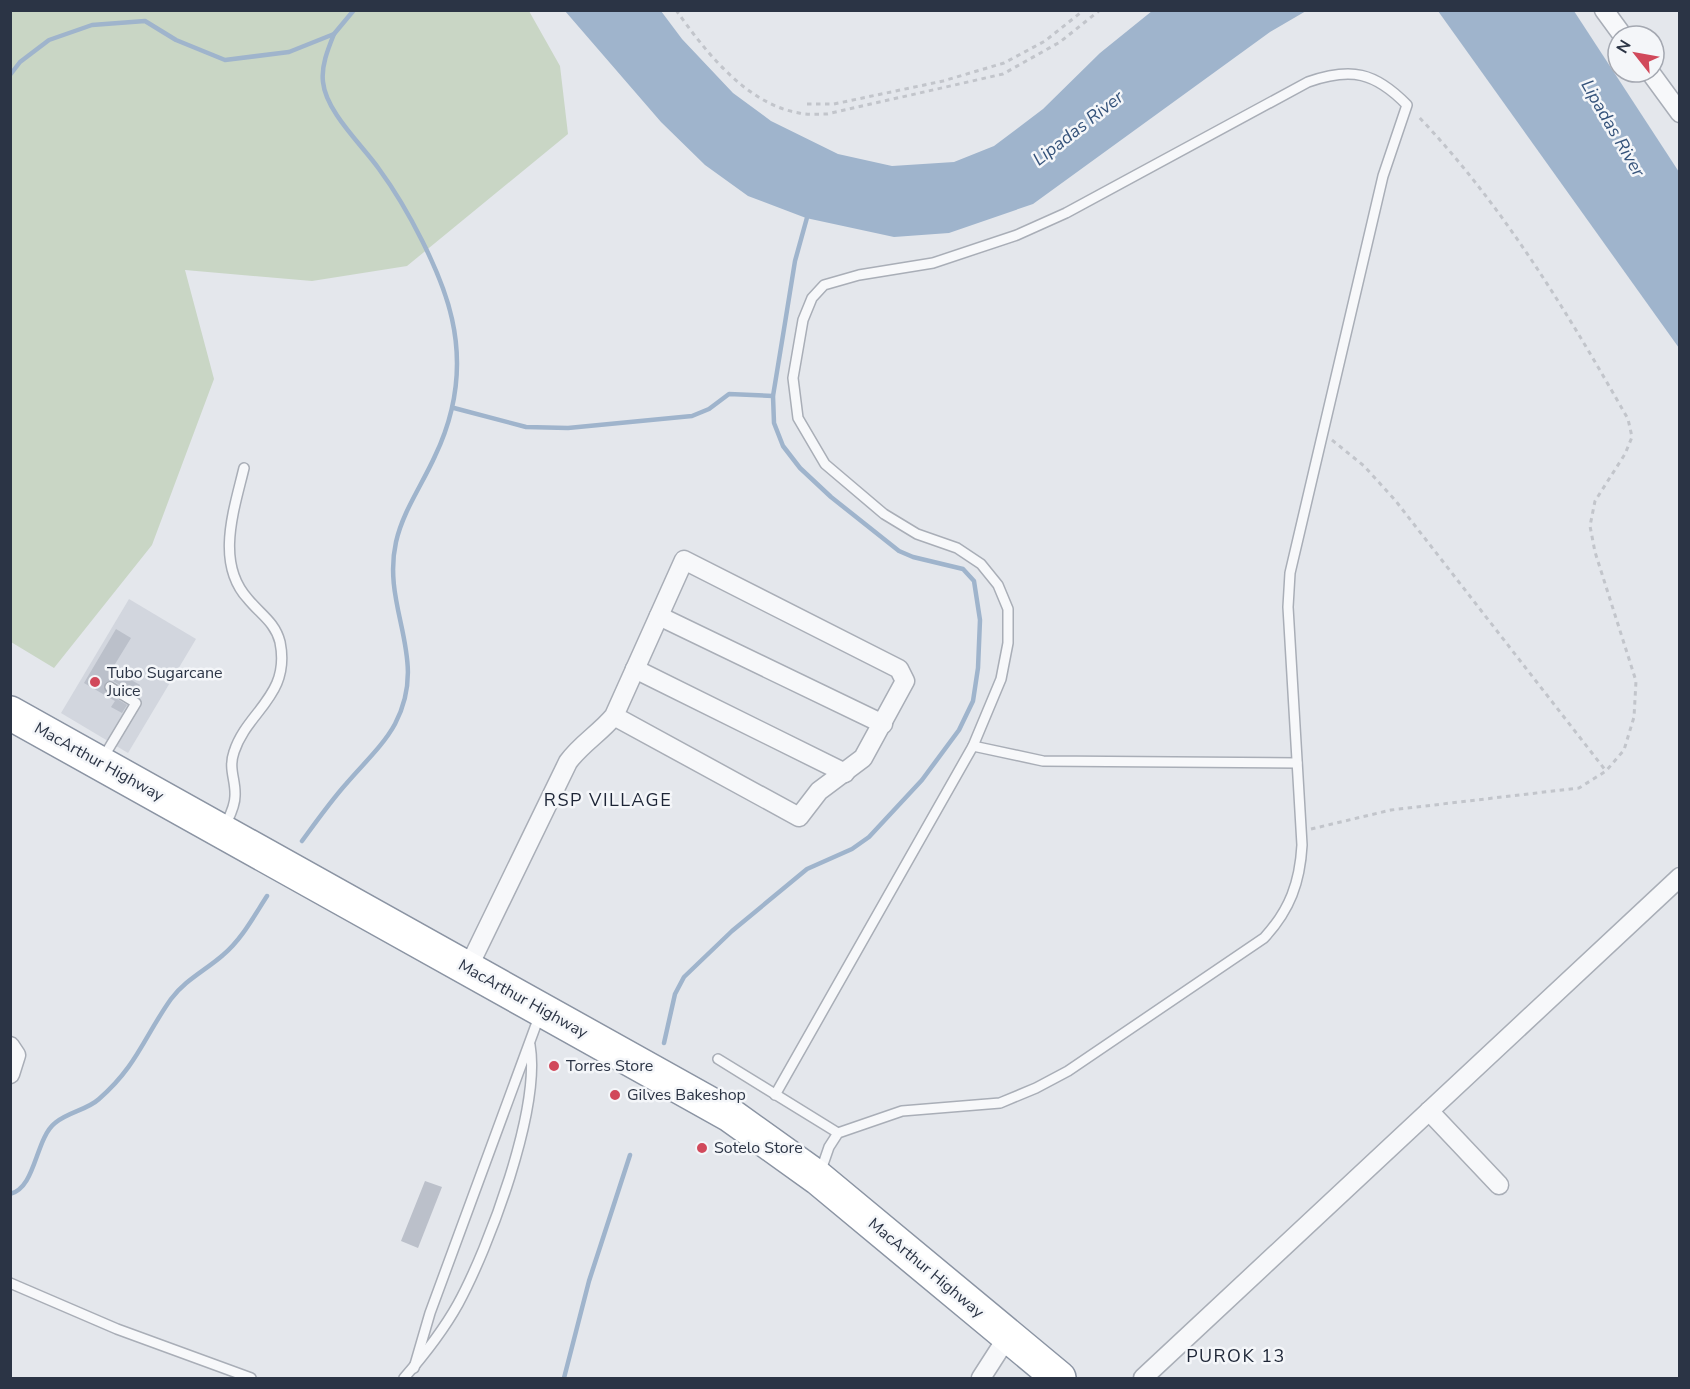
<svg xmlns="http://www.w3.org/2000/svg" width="1690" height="1389" font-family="'Nunito Sans',sans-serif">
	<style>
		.built { fill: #d2d6de }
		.green { fill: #c9d6c5 }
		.water { fill: #9fb4cc }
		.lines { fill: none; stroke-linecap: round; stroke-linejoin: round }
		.stream { stroke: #9fb4cc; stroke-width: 4.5 }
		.building { fill: #bbc0ca }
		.lane-casing { stroke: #a9aeb7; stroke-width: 12 }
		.street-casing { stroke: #a9aeb7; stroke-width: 21 }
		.highway-casing { stroke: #8b94a3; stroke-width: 36 }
		.path { stroke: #c2c5cb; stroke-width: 3; stroke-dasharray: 4.5 4.5; stroke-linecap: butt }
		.lane { stroke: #f7f8fa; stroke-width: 9 }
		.street { stroke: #f7f8fa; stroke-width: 18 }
		.highway { stroke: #fff; stroke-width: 33 }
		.poi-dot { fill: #d1495b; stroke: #f4f6f9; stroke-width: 2 }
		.labels { text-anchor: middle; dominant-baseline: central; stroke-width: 5; stroke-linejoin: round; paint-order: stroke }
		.poi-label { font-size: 16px; fill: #2b3445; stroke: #f4f6f9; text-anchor: start }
		.street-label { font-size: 16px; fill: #2b3445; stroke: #f4f6f9 }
		.water-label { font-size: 18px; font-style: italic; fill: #34527a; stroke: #f4f6f9 }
		.neighbourhood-label { font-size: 18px; letter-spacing: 1.5px; fill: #1d2536; stroke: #f4f6f9 }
	</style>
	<rect width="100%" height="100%" fill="#e4e7ec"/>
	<path class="built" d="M 129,599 L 196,639 L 128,753 L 61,713 Z"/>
	<path class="green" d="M 11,10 L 529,11 L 560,66 L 568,134 L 407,266 L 312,281 L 185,270 L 214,379 L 152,545 L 54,668 L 11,642 Z"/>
	<g class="water">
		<path d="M 565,11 L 661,11 L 682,39 L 733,93 L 771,121 L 838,154 L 892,166 L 954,162 L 994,146 L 1043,109 L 1100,53 L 1152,11 L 1306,11 L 1270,32 L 1033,204 L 949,233 L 894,237 L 806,218 L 748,196 L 705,165 L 661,122 Z"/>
		<path d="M 1438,11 L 1574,11 L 1679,172 L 1679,348 Z"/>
	</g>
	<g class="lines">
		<g class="stream">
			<path d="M 10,75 L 20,62 L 49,40 L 92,25 L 145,21 L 176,40 L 225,60 L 289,52 L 334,34 L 354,10"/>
			<path d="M 454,408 L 526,427 L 568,428 L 692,416 L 709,409 L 729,394 L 773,396"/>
			<path d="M 302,841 C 316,822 330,802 346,784 C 362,765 383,746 395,724 C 430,658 381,609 396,542 C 403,511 422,485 435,456 C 456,412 463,368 452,319 C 442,273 407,207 379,169 C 362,145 326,112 323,82 C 321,66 328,49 334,34"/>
			<path d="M 664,1043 L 675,994 L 684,977 L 732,931 L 807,869 L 852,849 L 869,837 L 922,780 L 959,730 L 973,701 L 978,668 L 980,620 L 974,581 L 963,569 L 913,557 L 899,551 L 831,497 L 800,468 L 783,446 L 774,423 L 773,396 L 784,329 L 795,261 L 808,214"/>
			<path d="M 10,1194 C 36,1188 35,1139 55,1123 C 68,1112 87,1110 99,1099 C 137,1066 144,1037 171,999 C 185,980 206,970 223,955 C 242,939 254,916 267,896"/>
			<path d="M 564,1378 L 589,1281 L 630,1155"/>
		</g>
	</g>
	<g class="building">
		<path d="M 116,629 L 131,638 L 112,669 L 140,685 L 135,694 L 113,681 L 105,683 L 106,692 L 127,705 L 122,713 L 111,707 L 115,701 L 84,683 Z"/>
		<path d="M 425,1181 L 442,1187 L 418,1248 L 401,1241 Z"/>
	</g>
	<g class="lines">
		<defs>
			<g id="lane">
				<path d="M 973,746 L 1043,761 L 1297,763"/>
				<path d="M 103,758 L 136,703 L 110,687"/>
				<path d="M 225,826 C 229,817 235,807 235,796 C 236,780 228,769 234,752 C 247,711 291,696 280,642 C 275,622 260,614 248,599 C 215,563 234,510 244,468"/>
				<path d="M 718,1059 L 838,1133"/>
				<path d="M 775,1095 L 973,746 L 1001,679 L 1008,643 L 1008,609 L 998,585 L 981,564 L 957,548 L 917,534 L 884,514 L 825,464 L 798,418 L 793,378 L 803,320 L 812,298 L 824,285 L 859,275 L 933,263 L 1017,235 L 1066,213 L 1308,82 C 1351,67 1375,72 1407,105 L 1383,176 L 1290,573 L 1288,607 L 1302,845 C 1300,882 1290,910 1264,938 L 1068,1071 L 1036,1088 L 1000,1103 L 902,1111 L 838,1133 L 829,1147 L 820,1173"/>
				<path d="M 10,1283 L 117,1329 L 251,1378"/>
				<path d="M 414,1368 L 430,1313 L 540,1014"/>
				<path d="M 404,1378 C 424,1355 443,1331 458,1304 C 489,1247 541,1109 530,1045"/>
			</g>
			<g id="street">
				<path d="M 1604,10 L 1623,36"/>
				<path d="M 1650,72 L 1680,113"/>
				<path d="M 659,616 L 883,724"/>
				<path d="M 635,669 L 845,773"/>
				<path d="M 468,968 L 568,762 C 581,744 600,733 614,716 L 684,560 L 899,669 L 905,681 L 863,758 L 819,791 L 799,817 L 614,716"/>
				<path d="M 10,1046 L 16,1055 L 10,1074"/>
				<path d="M 1429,1111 L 1499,1185"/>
				<path d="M 981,1378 L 1008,1336"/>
				<path d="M 1143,1378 L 1680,877"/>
			</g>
			<path id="highway" d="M 10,713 L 730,1115 L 818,1178 L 1059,1378"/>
		</defs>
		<use href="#lane" class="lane-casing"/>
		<use href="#street" class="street-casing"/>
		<use href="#highway" class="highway-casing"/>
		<g class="path">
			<path d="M 676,10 C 705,51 746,104 799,113 C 808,115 818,114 827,114 L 1003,74 L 1060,42 L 1100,10"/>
			<path d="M 807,104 L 834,104 L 943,81 L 1004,63 L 1045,41 L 1084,10"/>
			<path d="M 1332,440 L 1364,466 L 1395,500 L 1606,771"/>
			<path d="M 1311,829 L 1391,810 L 1579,788 L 1606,771 L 1624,750 L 1634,717 L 1636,681 L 1595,552 L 1590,526 L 1595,501 L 1625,454 L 1632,437 L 1628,419 C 1567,312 1503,205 1417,115"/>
		</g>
		<use href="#lane" class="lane"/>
		<use href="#street" class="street"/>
		<use href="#highway" class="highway"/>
	</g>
	<g class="poi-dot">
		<circle cx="95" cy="682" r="6"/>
		<circle cx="554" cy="1066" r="6"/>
		<circle cx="615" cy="1095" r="6"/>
		<circle cx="702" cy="1148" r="6"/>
	</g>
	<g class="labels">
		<g class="poi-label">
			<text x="107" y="673">Tubo Sugarcane<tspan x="107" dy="18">Juice</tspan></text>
			<text x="566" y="1066">Torres Store</text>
			<text x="627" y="1095">Gilves Bakeshop</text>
			<text x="714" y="1148">Sotelo Store</text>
		</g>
		<g class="street-label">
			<text transform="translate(99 762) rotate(29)">MacArthur Highway</text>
			<text transform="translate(523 999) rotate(29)">MacArthur Highway</text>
			<text transform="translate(926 1268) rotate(40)">MacArthur Highway</text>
		</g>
		<g class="water-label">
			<text transform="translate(1078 128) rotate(-38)">Lipadas River</text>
			<text transform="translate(1613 128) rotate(60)">Lipadas River</text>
		</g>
		<g class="neighbourhood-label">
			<text x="608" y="800">RSP VILLAGE</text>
			<text x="1236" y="1356">PUROK 13</text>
		</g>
	</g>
	<rect width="1690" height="1389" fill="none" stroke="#2b3445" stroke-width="24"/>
	<g transform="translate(1636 54) rotate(301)"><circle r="28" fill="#f4f6f9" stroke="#a4a8b1" stroke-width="1.5"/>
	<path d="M0-4.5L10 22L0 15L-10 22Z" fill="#d1495b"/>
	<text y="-9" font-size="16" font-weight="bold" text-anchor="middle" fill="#2b3445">N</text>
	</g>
</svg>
